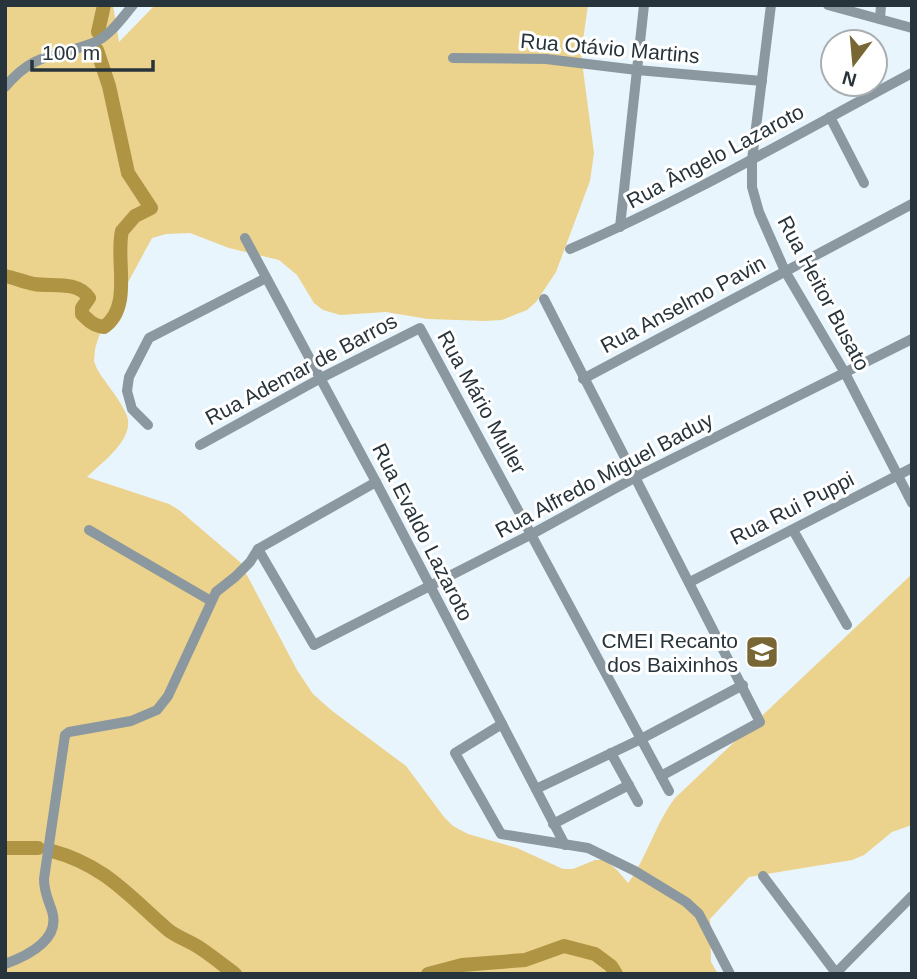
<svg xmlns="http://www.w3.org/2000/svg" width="917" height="979" font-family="Arial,sans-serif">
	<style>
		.green { fill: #ebd28d }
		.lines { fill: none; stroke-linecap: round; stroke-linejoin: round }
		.river { stroke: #af9444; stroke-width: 14 }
		.minor { stroke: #8b989f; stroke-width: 10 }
		.labels { text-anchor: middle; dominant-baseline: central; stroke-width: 6; stroke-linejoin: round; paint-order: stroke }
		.street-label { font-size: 21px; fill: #28343b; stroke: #fff }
		.poi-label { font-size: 21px; fill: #28343b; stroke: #fff; text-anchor: end }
	</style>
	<rect width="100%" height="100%" fill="#e9f5fc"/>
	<path class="green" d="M 5,5 L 113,5 L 119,42 L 155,5 L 588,5 L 581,54 L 594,153 L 590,181 L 556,272 L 536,302 L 527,310 L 502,320 L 485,321 L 428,319 L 386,312 L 340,315 L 323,310 L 314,303 L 297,275 L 279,260 L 229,248 L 190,233 L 166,234 L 152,238 L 99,336 L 95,349 L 94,361 L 97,369 C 106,384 120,399 127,416 C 135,439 101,463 87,477 L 169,504 L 179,510 L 240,562 L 297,670 L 313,694 L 331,710 L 406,766 L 444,817 L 453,826 L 468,834 L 517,848 L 563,869 L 573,869 L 595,860 L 605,860 L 617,870 L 628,883 C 648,856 655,824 675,798 L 912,574 L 912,825 L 892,832 L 864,855 L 852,860 L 749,877 L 710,919 L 711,962 L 718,974 L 5,974 Z"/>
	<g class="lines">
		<g class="river">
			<path d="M 98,32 L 104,5"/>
			<path d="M 5,276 C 15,278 24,282 34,284 C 51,287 78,280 89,298 L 82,308 L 82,314 C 89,321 94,326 104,327 C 133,307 115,259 122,231 L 135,216 L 151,208 L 128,173 L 109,86 L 97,50"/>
			<path d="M 5,848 L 38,848"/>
			<path d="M 52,851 C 104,865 128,895 167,929 C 176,937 190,941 200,948 C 212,956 223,965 235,974"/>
			<path d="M 428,974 L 462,965 L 525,960 L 564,946 L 595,954 L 611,966 L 616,974"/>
		</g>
		<g class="minor">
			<path d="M 771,5 L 752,160 L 752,187 L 759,212 L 785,271 L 845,373 L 912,503"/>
			<path d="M 828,5 L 912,28"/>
			<path d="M 880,19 L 881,5"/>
			<path d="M 453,58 L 546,59 L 637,70 L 762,81"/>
			<path d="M 5,87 C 35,51 55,58 93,43 C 109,37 122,18 133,5"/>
			<path d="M 830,117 L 864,183"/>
			<path d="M 620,227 L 644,5"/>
			<path d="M 245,238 L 376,482 L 565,845"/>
			<path d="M 570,249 C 688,198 799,133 912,73"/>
			<path d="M 544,299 L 760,722 L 661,776"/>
			<path d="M 583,379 L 912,204"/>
			<path d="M 148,425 L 132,409 L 127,391 L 129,377 L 149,338 L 266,278"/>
			<path d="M 200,445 L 321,378 L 420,328 L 669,791"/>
			<path d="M 89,530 L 211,601"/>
			<path d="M 793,530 L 847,625"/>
			<path d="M 258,549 L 314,645 L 532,534 L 634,478 L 912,339"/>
			<path d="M 690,582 L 912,468"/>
			<path d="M 502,724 L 455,753 L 501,834 L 588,848 L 635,871 L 686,902 L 699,914 L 730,974"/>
			<path d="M 611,753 L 638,802"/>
			<path d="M 536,789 L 641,739 L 743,685"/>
			<path d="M 553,824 L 629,785"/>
			<path d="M 763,876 L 836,973"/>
			<path d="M 5,964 C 27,956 61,940 52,911 C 48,899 44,892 44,879 L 65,735 L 69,732 L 131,721 L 157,710 L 168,696 L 216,592 L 235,577 L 250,562 L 258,549 L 376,482"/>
			<path d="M 835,974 L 912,896"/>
		</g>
	</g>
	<defs>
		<symbol id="school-square" viewBox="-11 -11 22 22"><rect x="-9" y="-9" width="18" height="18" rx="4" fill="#786735" stroke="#fff"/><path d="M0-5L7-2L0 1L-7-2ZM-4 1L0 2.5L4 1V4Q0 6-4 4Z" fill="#fff"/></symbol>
	</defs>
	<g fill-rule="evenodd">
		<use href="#school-square" x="743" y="633" width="38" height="38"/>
	</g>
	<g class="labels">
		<g class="street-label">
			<text transform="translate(610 48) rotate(5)">Rua Otávio Martins</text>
			<text transform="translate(715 156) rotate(-28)">Rua Ângelo Lazaroto</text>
			<text transform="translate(824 293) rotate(62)">Rua Heitor Busato</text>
			<text transform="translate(683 304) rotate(-28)">Rua Anselmo Pavin</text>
			<text transform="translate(301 369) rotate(-28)">Rua Ademar de Barros</text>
			<text transform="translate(482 402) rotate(61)">Rua Mário Muller</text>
			<text transform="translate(604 475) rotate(-28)">Rua Alfredo Miguel Baduy</text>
			<text transform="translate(792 508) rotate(-27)">Rua Rui Puppi</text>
			<text transform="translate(423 532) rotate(63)">Rua Evaldo Lazaroto</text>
		</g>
		<g class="poi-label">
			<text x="738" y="640">CMEI Recanto<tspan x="738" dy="24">dos Baixinhos</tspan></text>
		</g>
	</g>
	<rect width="917" height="979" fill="none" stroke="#28343b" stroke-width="14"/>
	<g transform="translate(854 63) rotate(196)"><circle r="33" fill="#ffffff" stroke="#a9aeb1" stroke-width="2"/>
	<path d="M0-5L12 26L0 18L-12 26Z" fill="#786735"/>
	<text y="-10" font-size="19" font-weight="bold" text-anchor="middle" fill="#28343b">N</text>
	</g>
	<path d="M32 60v10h121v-10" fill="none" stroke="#28343b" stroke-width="3.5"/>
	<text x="42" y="60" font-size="21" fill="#28343b" stroke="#ffffff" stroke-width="5" paint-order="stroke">100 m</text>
</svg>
